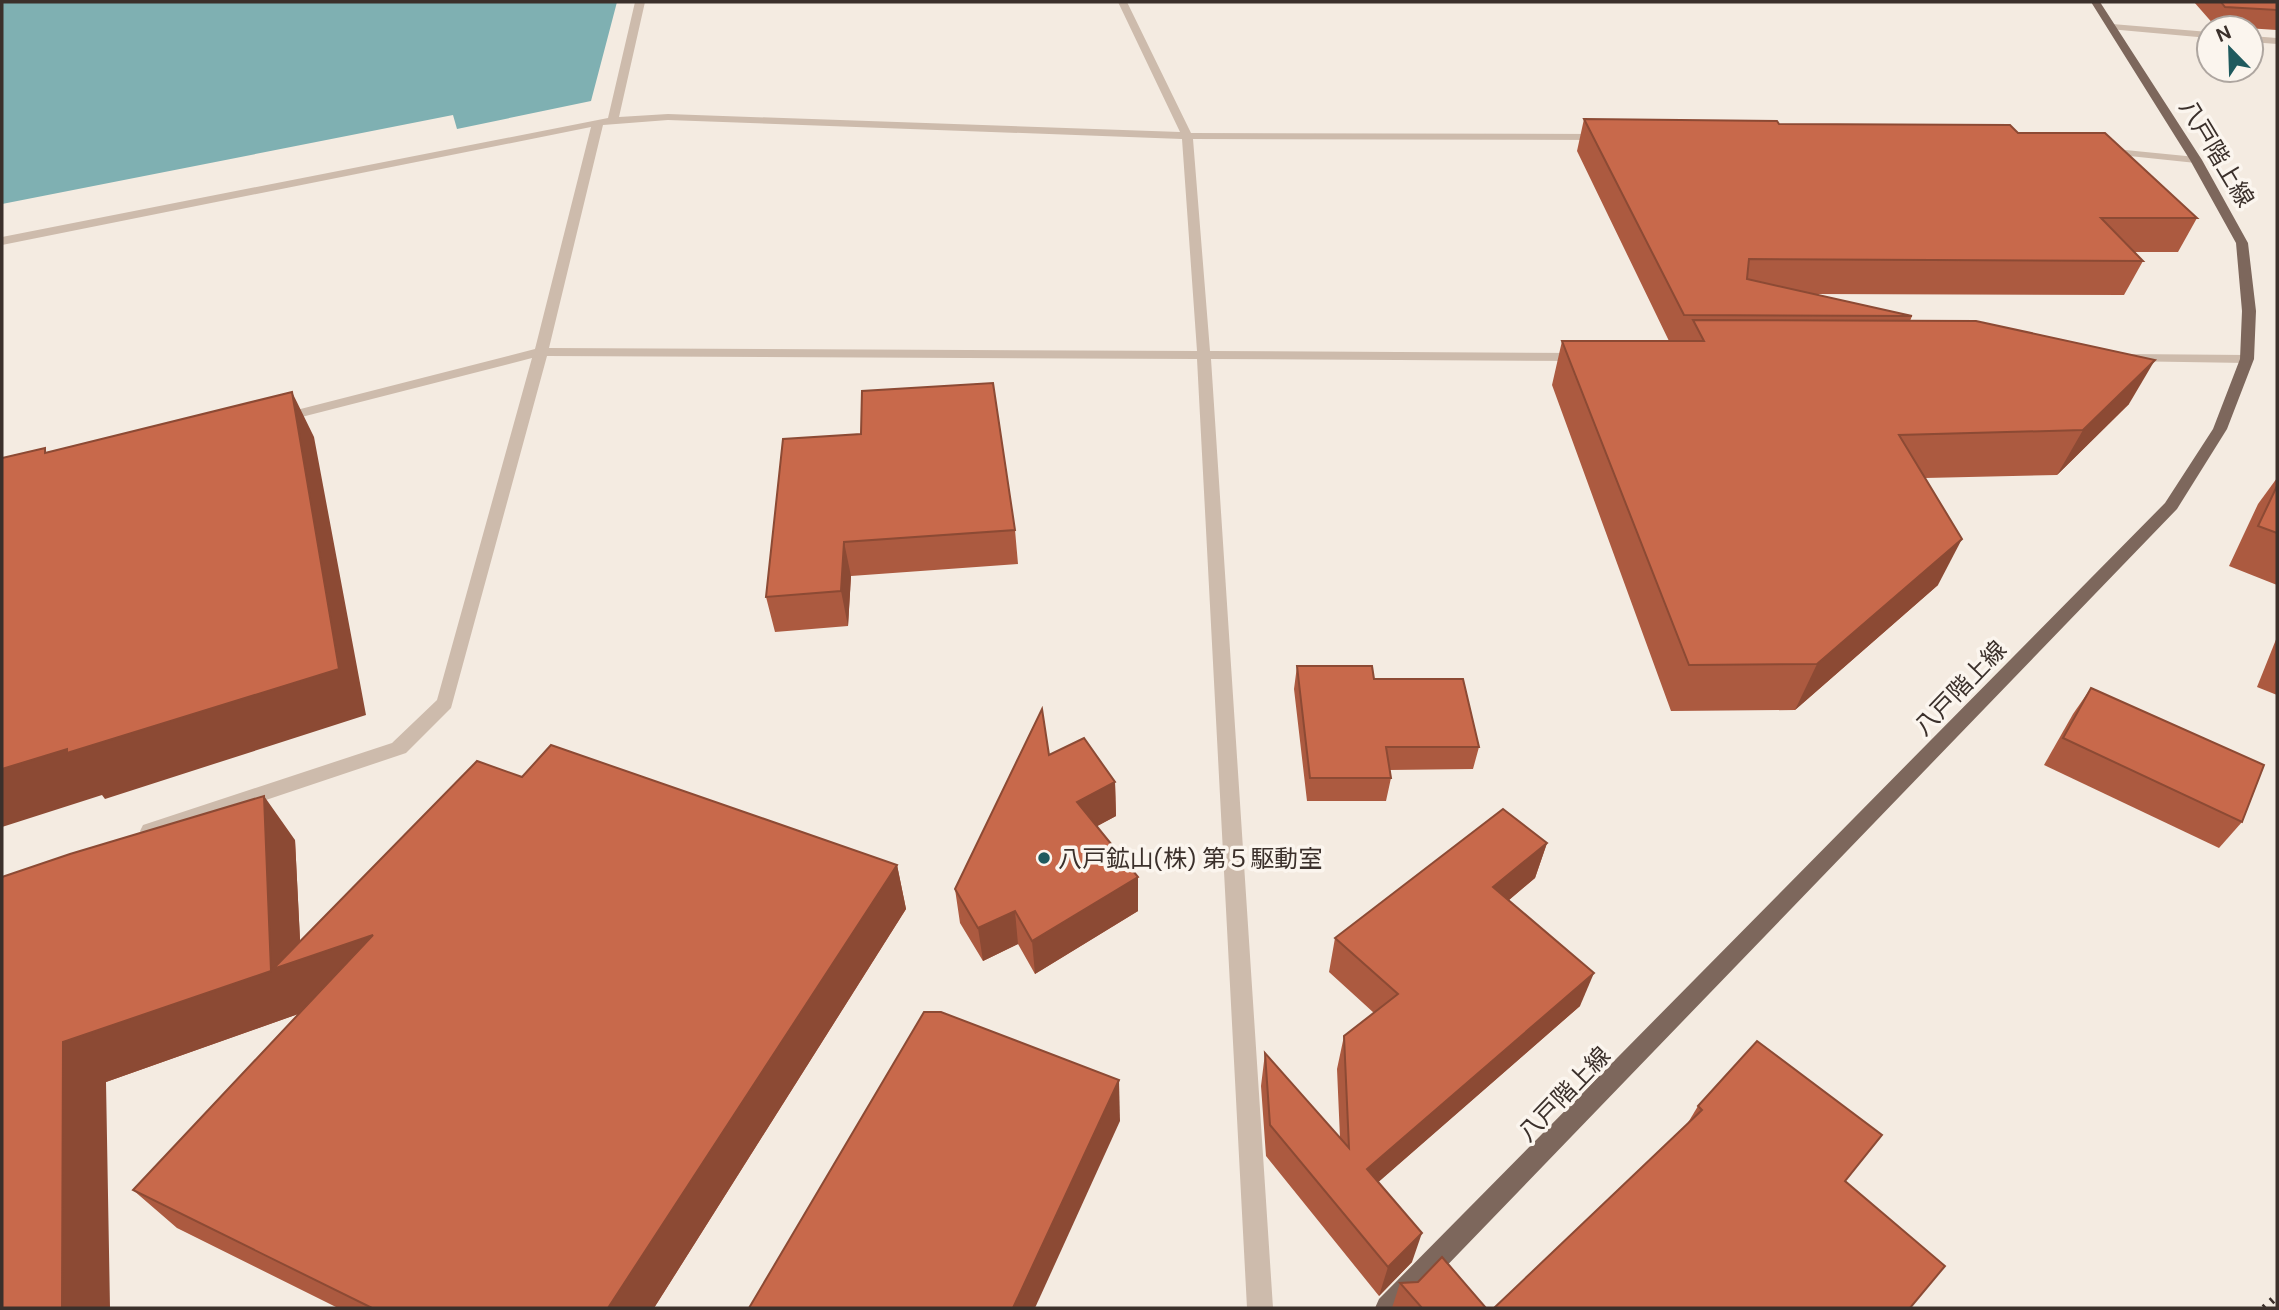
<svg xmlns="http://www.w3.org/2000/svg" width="2279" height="1310" font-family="'DM Sans','Noto Sans JP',sans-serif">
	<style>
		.water { fill: #7fb0b2 }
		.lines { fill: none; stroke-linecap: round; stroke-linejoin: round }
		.minor { fill: #cdbbac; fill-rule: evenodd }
		.major { fill: #7d675c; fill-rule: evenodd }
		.rail { stroke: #3b302b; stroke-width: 7; stroke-dasharray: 2.5 7; stroke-linecap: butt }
		.wall { fill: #ac5a40 }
		.shaded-wall { fill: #8c4a34 }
		.building { fill: #c8694b; stroke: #8c4a34; stroke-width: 2 }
		.poi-dot { fill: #1f5a5e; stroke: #fbf5ee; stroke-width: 2.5 }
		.labels { text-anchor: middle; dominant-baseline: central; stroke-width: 7; stroke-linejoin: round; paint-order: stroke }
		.street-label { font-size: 24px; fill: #3b302b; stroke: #fbf5ee }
		.poi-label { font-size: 24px; fill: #3b302b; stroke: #fbf5ee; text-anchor: start }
	</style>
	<rect width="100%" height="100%" fill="#f4ebe1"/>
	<path class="water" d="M 2,2 L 617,2 L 591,101 L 457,129 L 453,115 L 2,204 Z"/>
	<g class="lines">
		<g class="minor">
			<path d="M 635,2 L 645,2 L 619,117 L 668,114 L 1180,132 L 1118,2 L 1127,2 L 1191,133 L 1602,134 L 1608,137 L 1602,140 L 1193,139 L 1210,351 L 1582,353 L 1589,357 L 1582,361 L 1211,359 L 1273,1308 L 1247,1308 L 1197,359 L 547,356 L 451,708 L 406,753 L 150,839 L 143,837 L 140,831 L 143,825 L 392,743 L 437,700 L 532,358 L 282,422 L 275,418 L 277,415 L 535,349 L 591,127 L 2,245 L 2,237 L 608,118 ZM 668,120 L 1182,139 L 1197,351 L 549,348 L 603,125 Z"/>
			<path d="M 2112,24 L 2209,32 L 2209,38 L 2109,29 L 2107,27 Z"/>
			<path d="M 2251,36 L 2277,38 L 2277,44 L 2251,42 Z"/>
			<path d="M 2105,148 L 2196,157 L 2202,160 L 2196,163 L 2101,153 L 2099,151 Z"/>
			<path d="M 2125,354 L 2247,355 L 2254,359 L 2247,363 L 2120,361 L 2118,358 Z"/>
		</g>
		<path class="major" d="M 2091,2 L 2100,2 L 2202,160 L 2248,243 L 2256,311 L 2254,359 L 2227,429 L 2177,509 L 1406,1308 L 1375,1308 L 1379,1299 L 2165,503 L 2213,429 L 2240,359 L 2242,311 L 2236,243 L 2190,160 Z"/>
		<path class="rail" d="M 2264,1308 L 2277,1296"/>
	</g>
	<g class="wall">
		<path d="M 2194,2 L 2277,2 L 2277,30 L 2215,26 Z"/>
		<path d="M 1584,119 L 1779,124 L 2018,133 L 2197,218 L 2178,252 L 2135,252 L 2143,261 L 2124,295 L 1815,294 L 1912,316 L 1910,321 L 2129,404 L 2057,475 L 1925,478 L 1938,585 L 1795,710 L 1671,711 L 1552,385 L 1562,341 L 1669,341 L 1577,151 Z"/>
		<path d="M 783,439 L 1015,530 L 1018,564 L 851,576 L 848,626 L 775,632 L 766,597 Z"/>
		<path d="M 2277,478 L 2277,585 L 2229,566 L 2258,504 Z"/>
		<path d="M 2277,637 L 2277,695 L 2257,687 Z"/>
		<path d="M 1297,666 L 1374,679 L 1479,747 L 1473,769 L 1389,770 L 1391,778 L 1386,801 L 1307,801 L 1294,689 Z"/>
		<path d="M 2091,688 L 2242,822 L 2219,848 L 2044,765 L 2073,714 Z"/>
		<path d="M 1049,755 L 1115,782 L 1116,816 L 1097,826 L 1138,911 L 1035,974 L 1018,944 L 983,961 L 960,923 L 955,889 Z"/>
		<path d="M 522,777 L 897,865 L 906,909 L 654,1308 L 338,1308 L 177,1228 L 133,1190 L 298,1014 L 106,1082 L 2,877 L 295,840 L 300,941 Z"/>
		<path d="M 1547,843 L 1535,878 L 1509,900 L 1580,1006 L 1378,1182 L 1412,1262 L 1379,1296 L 1266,1156 L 1261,1086 L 1265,1053 L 1340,1138 L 1337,1069 L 1344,1036 L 1374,1013 L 1329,972 L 1335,938 Z"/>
		<path d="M 1698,1106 L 1845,1181 L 1686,1126 Z"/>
		<path d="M 1400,1283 L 1486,1308 L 1392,1308 Z"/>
	</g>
	<g class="shaded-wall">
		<path d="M 2155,360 L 2129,404 L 2057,475 L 2083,430 Z"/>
		<path d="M 292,392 L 314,437 L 366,715 L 105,799 L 102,795 L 2,827 L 2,769 Z"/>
		<path d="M 1962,539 L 1938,585 L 1795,710 L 1817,664 Z"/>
		<path d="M 844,542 L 851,576 L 848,626 L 841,591 Z"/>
		<path d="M 1115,782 L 1116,816 L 1079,836 L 1077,802 Z"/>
		<path d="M 264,796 L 295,840 L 301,959 L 373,935 L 307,1011 L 304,1007 L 304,1012 L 106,1082 L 110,1308 L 62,1308 L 63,1042 Z"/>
		<path d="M 1547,843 L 1535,878 L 1483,922 L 1493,887 Z"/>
		<path d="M 897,865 L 906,909 L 654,1308 L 608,1308 Z"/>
		<path d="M 1138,877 L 1138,911 L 1035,974 L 1032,941 Z"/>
		<path d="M 1015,911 L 1018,944 L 983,961 L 978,928 Z"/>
		<path d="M 1594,973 L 1580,1006 L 1359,1199 L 1367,1169 Z"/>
		<path d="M 1119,1080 L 1120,1121 L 1035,1308 L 1013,1308 Z"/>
		<path d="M 1422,1233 L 1412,1262 L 1379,1296 L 1388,1267 Z"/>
	</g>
	<g class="building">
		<path d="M 2221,2 L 2277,2 L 2277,10 L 2225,7 Z"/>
		<path d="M 1584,119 L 1777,121 L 1779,124 L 2010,125 L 2018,133 L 2105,133 L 2197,218 L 2101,218 L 2143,261 L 1749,259 L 1747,279 L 1912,316 L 1684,315 Z"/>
		<path d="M 1693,320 L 1976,321 L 2155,360 L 2083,430 L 1899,435 L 1962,539 L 1817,664 L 1689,665 L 1562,341 L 1704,341 Z"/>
		<path d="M 993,383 L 1015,530 L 844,542 L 841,591 L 766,597 L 783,439 L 861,434 L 862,391 Z"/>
		<path d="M 292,392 L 339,669 L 67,753 L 67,749 L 2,769 L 2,458 L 45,448 L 45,453 Z"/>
		<path d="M 2277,486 L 2277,533 L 2258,526 Z"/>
		<path d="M 1297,666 L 1372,666 L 1374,679 L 1463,679 L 1479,747 L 1386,747 L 1391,778 L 1310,778 Z"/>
		<path d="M 2091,688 L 2264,765 L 2242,822 L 2063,738 Z"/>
		<path d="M 1042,709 L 1049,755 L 1084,738 L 1115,782 L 1077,802 L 1138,877 L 1032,941 L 1015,911 L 978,928 L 955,889 Z"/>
		<path d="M 551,745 L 897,865 L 608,1308 L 372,1308 L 133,1190 L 373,935 L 273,969 L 477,761 L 522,777 Z"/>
		<path d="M 264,796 L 271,971 L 63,1042 L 62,1308 L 2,1308 L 2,877 L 70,854 Z"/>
		<path d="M 1503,809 L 1547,843 L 1493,887 L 1594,973 L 1367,1169 L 1422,1233 L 1388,1267 L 1270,1125 L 1265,1053 L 1349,1148 L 1344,1036 L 1398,994 L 1335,938 Z"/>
		<path d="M 924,1012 L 941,1012 L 1119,1080 L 1013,1308 L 749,1308 Z"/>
		<path d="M 1757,1041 L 1882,1135 L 1845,1181 L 1945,1266 L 1910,1308 L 1494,1308 L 1702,1110 L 1698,1106 Z"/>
		<path d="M 1442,1257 L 1486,1308 L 1422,1308 L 1400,1283 L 1418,1282 Z"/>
	</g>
	<circle class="poi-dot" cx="1044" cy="858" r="7"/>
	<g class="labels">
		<g class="street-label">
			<text transform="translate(2217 153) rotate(59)">八戸階上線</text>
			<text transform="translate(1960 688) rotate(-46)">八戸階上線</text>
			<text transform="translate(1564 1094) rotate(-46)">八戸階上線</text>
		</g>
		<g class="poi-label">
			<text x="1058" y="858">八戸鉱山(株) 第５駆動室</text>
		</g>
	</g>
	<rect width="2279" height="1310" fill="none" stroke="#3b302b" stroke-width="7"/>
	<g transform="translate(2230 49) rotate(337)"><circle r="33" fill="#fbf5ee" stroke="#aea6a0" stroke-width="2"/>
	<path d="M0-5L12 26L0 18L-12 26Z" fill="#1f5a5e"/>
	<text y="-10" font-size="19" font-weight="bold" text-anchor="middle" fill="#3b302b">N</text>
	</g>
</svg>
